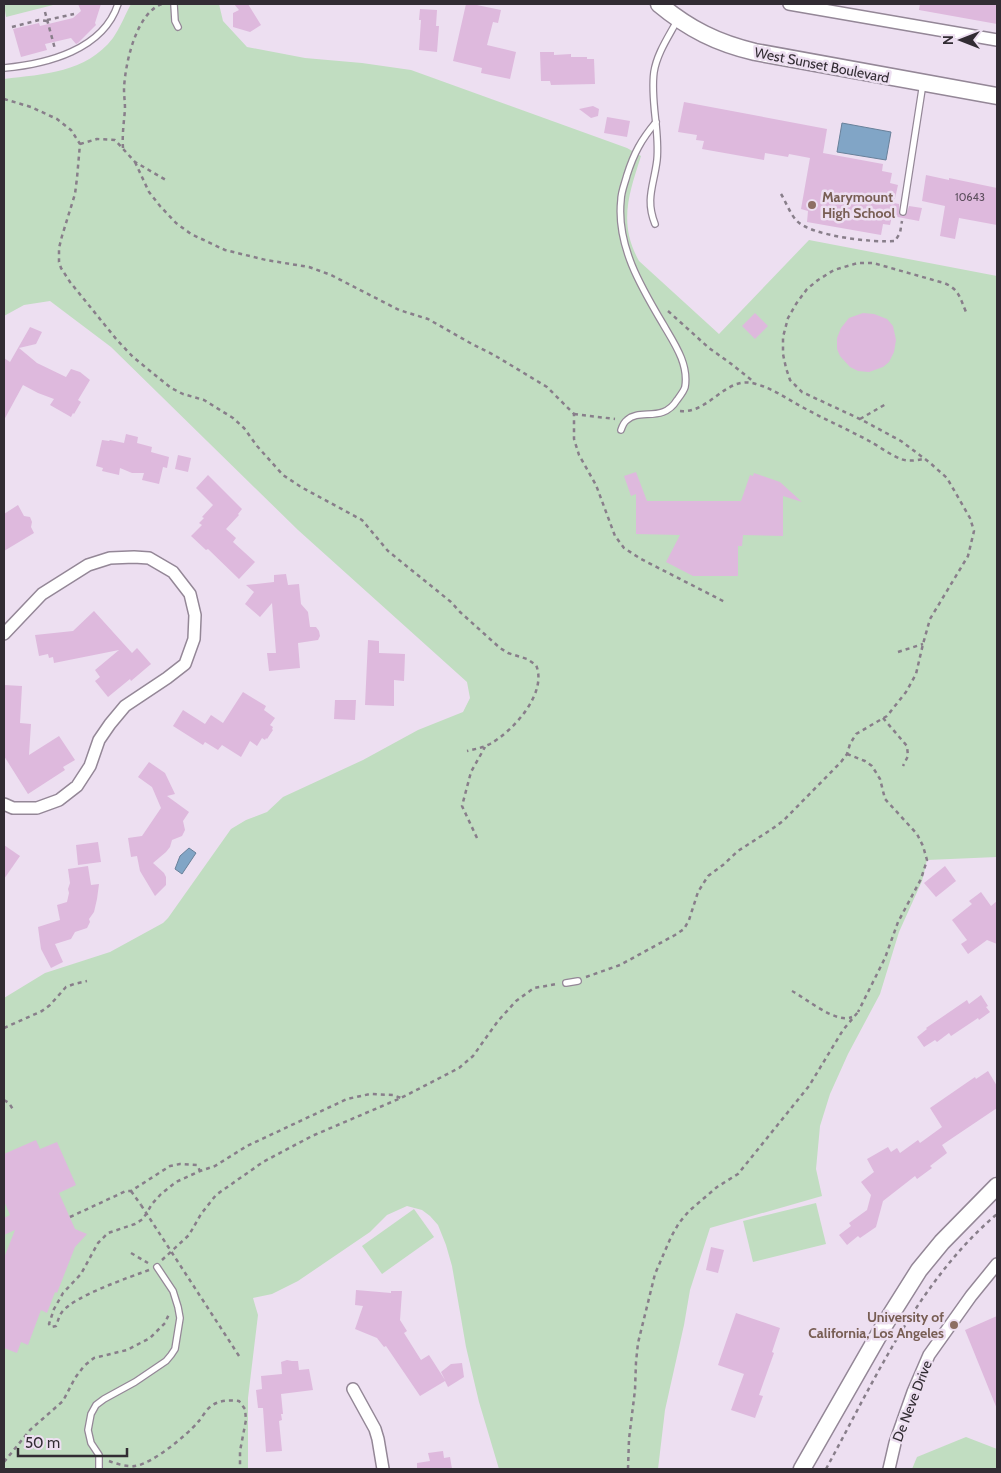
<svg xmlns="http://www.w3.org/2000/svg" width="1001" height="1473" font-family="Cabin,sans-serif">
	<style>
		.green { fill: #c1ddc1 }
		.water { fill: #81a5c6; stroke: #69819a }
		.building { fill: #deb9dd }
		.lines { fill: none; stroke-linecap: round; stroke-linejoin: round }
		.lane-casing { stroke: #948797; stroke-width: 8 }
		.street-casing { stroke: #948797; stroke-width: 14 }
		.secondary-casing { stroke: #948797; stroke-width: 19 }
		.path { stroke: #887e8a; stroke-width: 2.5; stroke-dasharray: 4 4; stroke-linecap: butt }
		.lane { stroke: #fff; stroke-width: 5.5 }
		.street { stroke: #fff; stroke-width: 11 }
		.secondary { stroke: #fff; stroke-width: 16 }
		.path-bridge { stroke: #887e8a; stroke-width: 2.5; stroke-dasharray: 4 4; stroke-linecap: butt }
		.education-dot { fill: #8d6e63; stroke: #eddff1; stroke-width: 2 }
		.labels { text-anchor: middle; dominant-baseline: central; stroke-width: 5; stroke-linejoin: round; paint-order: stroke }
		.number-label { font-size: 11px; fill: #5d4f5e }
		.street-label { font-size: 14px; fill: #322c33; stroke: #eddff1 }
		.education-label { font-size: 14px; font-weight: bold; fill: #785e54; stroke: #eddff1; text-anchor: start }
	</style>
	<rect width="100%" height="100%" fill="#eddff1"/>
	<g class="green">
		<path d="M 4,4 L 57,4 L 6,17 Z"/>
		<path d="M 131,4 L 219,4 L 223,21 L 247,47 L 305,58 L 362,63 L 411,70 L 627,148 L 641,156 C 629,194 618,223 639,261 L 719,334 L 809,240 L 997,276 L 997,857 L 927,860 L 922,881 L 899,932 L 880,994 L 848,1054 L 830,1094 L 820,1126 L 816,1169 L 822,1196 L 710,1228 L 690,1290 L 684,1325 L 665,1410 L 658,1469 L 499,1469 L 479,1402 L 466,1347 L 452,1266 L 446,1245 L 438,1225 L 430,1216 L 422,1210 L 407,1206 L 387,1215 L 370,1232 L 298,1281 L 272,1294 L 253,1298 L 258,1315 L 248,1398 L 248,1469 L 4,1469 L 4,998 L 45,973 L 110,952 L 163,923 L 168,918 L 231,829 L 246,820 L 267,812 L 283,797 L 363,760 L 418,730 L 463,712 L 470,698 L 467,682 L 298,530 L 111,347 L 50,301 L 24,305 L 4,316 L 4,79 C 44,74 86,73 113,38 C 120,28 125,15 131,4 Z"/>
		<path d="M 816,1203 L 826,1244 L 753,1262 L 743,1221 Z"/>
		<path d="M 414,1209 L 434,1237 L 382,1274 L 362,1246 Z"/>
		<path d="M 966,1437 L 997,1449 L 997,1469 L 912,1469 L 917,1457 Z"/>
	</g>
	<g class="water">
		<path d="M 842,123 L 891,132 L 886,160 L 837,152 Z"/>
		<path d="M 189,848 L 196,853 L 182,874 L 175,869 L 180,856 Z"/>
	</g>
	<g class="building">
		<path d="M 78,4 L 101,4 L 95,23 L 96,25 L 78,43 L 76,44 L 71,38 L 45,44 L 47,50 L 21,57 L 13,29 L 39,23 L 40,26 L 73,18 L 81,11 Z"/>
		<path d="M 234,4 L 248,4 L 261,25 L 250,32 L 233,27 L 233,13 L 239,10 Z"/>
		<path d="M 466,4 L 472,4 L 501,10 L 498,23 L 493,22 L 487,45 L 516,52 L 510,79 L 481,73 L 482,68 L 453,61 Z"/>
		<path d="M 920,4 L 997,4 L 997,24 L 919,10 Z"/>
		<path d="M 420,9 L 437,10 L 436,26 L 439,26 L 437,52 L 419,50 L 421,20 L 419,20 Z"/>
		<path d="M 540,52 L 554,52 L 554,55 L 571,54 L 571,57 L 587,57 L 587,59 L 594,59 L 595,84 L 551,85 L 550,81 L 541,81 Z"/>
		<path d="M 684,102 L 827,129 L 823,153 L 883,164 L 882,171 L 892,173 L 890,183 L 898,185 L 894,203 L 899,204 L 899,214 L 902,216 L 906,215 L 909,206 L 922,208 L 919,221 L 892,216 L 890,225 L 883,224 L 881,235 L 807,222 L 808,211 L 801,209 L 810,158 L 789,154 L 788,157 L 765,153 L 764,160 L 702,149 L 704,141 L 696,140 L 697,135 L 678,132 Z"/>
		<path d="M 593,106 L 599,109 L 598,116 L 591,118 L 579,109 Z"/>
		<path d="M 607,117 L 630,121 L 627,137 L 604,133 Z"/>
		<path d="M 926,175 L 949,180 L 949,178 L 997,188 L 997,225 L 959,218 L 955,239 L 940,236 L 945,206 L 922,201 Z"/>
		<path d="M 755,313 L 768,326 L 755,339 L 742,326 Z"/>
		<path d="M 863,313 L 874,314 L 887,319 L 893,326 L 896,340 L 894,352 L 889,362 L 883,367 L 869,372 L 858,371 L 850,367 L 840,356 L 837,349 L 837,338 L 841,328 L 849,318 Z"/>
		<path d="M 30,327 L 42,332 L 36,344 L 19,348 L 37,363 L 66,377 L 71,369 L 80,372 L 90,380 L 78,400 L 81,402 L 74,414 L 73,413 L 71,417 L 50,405 L 54,399 L 38,393 L 23,385 L 4,420 L 4,358 L 10,362 Z"/>
		<path d="M 126,434 L 138,437 L 137,443 L 152,447 L 151,452 L 169,457 L 167,468 L 163,467 L 159,484 L 142,480 L 144,473 L 132,473 L 120,468 L 119,475 L 102,471 L 103,468 L 96,466 L 102,440 L 109,441 L 110,440 L 124,443 Z"/>
		<path d="M 178,455 L 191,458 L 188,472 L 175,469 Z"/>
		<path d="M 636,472 L 647,501 L 741,501 L 750,475 L 753,476 L 754,473 L 780,482 L 802,502 L 783,496 L 783,536 L 743,535 L 742,546 L 738,546 L 738,576 L 693,576 L 666,562 L 680,535 L 636,534 L 636,494 L 631,496 L 624,476 Z"/>
		<path d="M 208,475 L 242,509 L 238,514 L 239,515 L 226,529 L 236,538 L 233,542 L 255,562 L 239,579 L 208,549 L 206,550 L 191,536 L 202,525 L 199,523 L 204,518 L 202,517 L 213,505 L 196,488 Z"/>
		<path d="M 18,505 L 24,516 L 30,517 L 32,522 L 31,527 L 34,533 L 4,551 L 4,514 Z"/>
		<path d="M 286,574 L 288,585 L 299,584 L 301,604 L 308,612 L 310,627 L 316,627 L 319,631 L 320,636 L 318,640 L 298,643 L 300,668 L 269,671 L 267,653 L 276,653 L 272,603 L 260,617 L 245,604 L 254,592 L 246,585 L 274,582 L 274,575 Z"/>
		<path d="M 94,611 L 132,653 L 137,648 L 151,664 L 131,681 L 130,679 L 108,697 L 95,681 L 100,677 L 95,670 L 119,650 L 54,663 L 53,657 L 49,658 L 48,654 L 39,656 L 35,635 L 73,631 Z"/>
		<path d="M 368,640 L 379,641 L 379,653 L 405,654 L 404,681 L 394,680 L 394,706 L 365,705 Z"/>
		<path d="M 4,685 L 22,686 L 20,723 L 31,724 L 29,755 L 59,736 L 75,760 L 63,767 L 65,770 L 28,794 L 4,756 Z"/>
		<path d="M 243,692 L 266,706 L 264,710 L 275,718 L 270,725 L 273,727 L 272,729 L 273,730 L 267,739 L 266,738 L 265,740 L 262,738 L 257,746 L 250,741 L 241,757 L 222,745 L 218,750 L 205,742 L 203,745 L 173,726 L 183,710 L 205,724 L 211,715 L 223,723 Z"/>
		<path d="M 335,700 L 356,700 L 355,720 L 334,719 Z"/>
		<path d="M 149,762 L 165,773 L 175,794 L 167,796 L 189,812 L 183,821 L 185,830 L 182,836 L 172,840 L 170,847 L 166,852 L 153,863 L 164,873 L 166,877 L 166,885 L 155,896 L 140,871 L 137,856 L 131,857 L 128,838 L 142,836 L 161,808 L 152,787 L 138,777 Z"/>
		<path d="M 98,842 L 101,862 L 78,865 L 76,845 Z"/>
		<path d="M 4,845 L 20,856 L 4,879 Z"/>
		<path d="M 88,866 L 91,885 L 99,884 L 97,899 L 94,912 L 89,919 L 90,922 L 87,928 L 75,932 L 71,939 L 55,944 L 63,962 L 51,968 L 41,949 L 38,927 L 60,920 L 57,905 L 67,902 L 69,893 L 68,889 L 70,883 L 68,869 Z"/>
		<path d="M 945,866 L 956,881 L 936,897 L 924,883 Z"/>
		<path d="M 981,892 L 991,906 L 997,901 L 997,944 L 987,940 L 968,954 L 961,944 L 967,940 L 952,920 L 972,904 L 969,901 Z"/>
		<path d="M 981,995 L 988,1006 L 986,1007 L 990,1012 L 979,1020 L 978,1018 L 951,1036 L 949,1033 L 937,1042 L 935,1040 L 924,1047 L 917,1037 L 927,1029 L 926,1028 L 967,1000 L 969,1004 Z"/>
		<path d="M 988,1071 L 997,1086 L 997,1108 L 942,1145 L 947,1153 L 930,1166 L 932,1168 L 917,1179 L 915,1176 L 883,1201 L 876,1227 L 860,1238 L 858,1236 L 847,1245 L 839,1235 L 851,1226 L 849,1223 L 867,1210 L 871,1195 L 861,1182 L 874,1172 L 867,1159 L 888,1147 L 891,1152 L 897,1148 L 900,1153 L 918,1140 L 920,1143 L 942,1127 L 930,1108 L 975,1077 L 976,1079 Z"/>
		<path d="M 36,1140 L 40,1149 L 57,1142 L 76,1185 L 59,1193 L 75,1229 L 87,1234 L 75,1247 L 57,1293 L 55,1292 L 47,1313 L 41,1310 L 28,1345 L 21,1342 L 17,1353 L 4,1348 L 4,1258 L 15,1230 L 4,1235 L 4,1218 L 10,1215 L 4,1201 L 4,1154 Z"/>
		<path d="M 711,1247 L 724,1250 L 718,1273 L 706,1270 Z"/>
		<path d="M 356,1290 L 391,1293 L 391,1291 L 402,1291 L 400,1320 L 407,1331 L 404,1333 L 421,1360 L 429,1355 L 445,1380 L 441,1372 L 451,1364 L 462,1363 L 464,1377 L 448,1387 L 445,1381 L 420,1396 L 386,1346 L 384,1347 L 377,1338 L 355,1329 L 363,1306 L 355,1305 Z"/>
		<path d="M 736,1313 L 780,1328 L 772,1352 L 774,1353 L 759,1395 L 763,1396 L 755,1418 L 731,1410 L 744,1374 L 718,1365 Z"/>
		<path d="M 997,1316 L 997,1409 L 965,1330 Z"/>
		<path d="M 287,1360 L 292,1361 L 298,1361 L 299,1370 L 309,1369 L 313,1390 L 281,1394 L 283,1414 L 281,1414 L 282,1420 L 279,1421 L 282,1451 L 266,1452 L 263,1408 L 258,1408 L 256,1390 L 262,1389 L 261,1376 L 282,1374 L 281,1362 Z"/>
		<path d="M 443,1451 L 444,1458 L 450,1457 L 452,1469 L 417,1469 L 417,1463 L 430,1461 L 428,1453 Z"/>
	</g>
	<g class="lines">
		<defs>
			<g id="lane">
				<path d="M 174,4 L 175,21 L 178,27"/>
				<path d="M 4,68 C 47,64 103,50 118,4"/>
				<path d="M 903,212 L 923,83"/>
				<path d="M 655,224 C 645,199 654,185 657,160 C 660,131 650,101 654,72 C 657,53 669,36 678,19"/>
				<path d="M 621,430 C 622,427 624,422 627,420 C 640,408 663,423 677,400 C 680,396 684,391 685,387 C 689,364 674,343 663,324 C 641,287 616,245 621,200 C 621,192 625,183 627,175 C 634,153 641,140 656,122"/>
				<path d="M 566,983 L 578,981"/>
				<path d="M 99,1469 L 99,1455 L 91,1443 L 88,1430 L 91,1414 L 96,1405 L 104,1399 L 135,1382 L 166,1361 L 171,1355 L 175,1349 L 180,1318 L 178,1307 L 173,1291 L 157,1267"/>
			</g>
			<g id="street">
				<path d="M 789,4 L 997,40"/>
				<path d="M 4,634 L 42,594 L 88,565 L 110,558 L 134,557 L 149,558 L 173,572 L 190,594 L 195,615 L 194,639 L 185,664 L 167,678 L 125,706 L 110,724 L 99,740 L 90,766 L 77,786 L 59,800 L 37,808 L 13,808 L 4,804"/>
				<path d="M 353,1389 L 375,1429 L 378,1439 L 383,1469"/>
				<path d="M 889,1469 L 895,1443 L 913,1392 L 929,1355 L 971,1296 L 997,1264"/>
			</g>
			<g id="secondary">
				<path d="M 659,4 C 689,29 717,43 755,52 L 997,96"/>
				<path d="M 802,1469 L 885,1324 L 919,1270 L 942,1242 L 997,1186"/>
			</g>
		</defs>
		<use href="#lane" class="lane-casing"/>
		<use href="#street" class="street-casing"/>
		<use href="#secondary" class="secondary-casing"/>
		<g class="path">
			<path d="M 45,12 L 55,49"/>
			<path d="M 47,20 L 74,14"/>
			<path d="M 12,27 L 39,20 L 47,21"/>
			<path d="M 4,99 L 31,107 L 57,119 L 71,130 L 80,144 L 77,178 L 75,194 L 62,236 L 59,248 L 59,262 L 61,268 L 70,282 L 117,340 L 133,357 L 171,388 L 183,394 L 204,400 L 233,418 L 244,428 L 257,446 L 283,475 L 301,487 L 362,520 L 388,551 L 451,602 L 460,612 L 500,648 L 508,653 L 527,659 L 536,665 C 548,693 513,731 490,744 C 482,748 475,749 467,751"/>
			<path d="M 80,144 L 97,139 L 115,140 L 135,162 L 166,180"/>
			<path d="M 123,148 C 122,134 124,122 125,109 C 125,102 124,96 124,89 C 125,64 136,13 162,4"/>
			<path d="M 135,162 L 149,192 L 160,206 L 176,223 L 191,234 L 225,250 L 266,260 L 309,267 L 331,275 L 399,310 L 428,319 L 472,344 L 494,355 L 547,387 L 574,414 L 574,439 L 579,455 L 596,485 L 615,536 L 624,548 L 641,559 L 725,602"/>
			<path d="M 781,194 C 786,202 790,214 797,221 C 811,236 874,243 895,241 L 900,233 L 902,221"/>
			<path d="M 668,311 L 709,348 L 730,363 L 754,382"/>
			<path d="M 680,411 C 710,414 726,374 756,384 C 774,389 787,399 804,408 C 826,420 849,430 871,442 C 880,447 892,456 901,459 C 909,462 917,460 924,459"/>
			<path d="M 574,414 L 615,419"/>
			<path d="M 860,419 L 886,404"/>
			<path d="M 898,652 L 923,644"/>
			<path d="M 883,718 L 907,746 L 908,756 L 903,766"/>
			<path d="M 847,754 L 865,761 L 872,766 L 880,779 L 885,799 L 917,834 L 923,846 L 927,860 L 921,879 L 898,922 L 885,958 L 858,1012"/>
			<path d="M 477,838 L 462,806 L 471,772 L 485,747"/>
			<path d="M 586,977 L 620,965 L 675,935 L 684,929 L 689,920 L 698,892 L 708,876 L 723,865 L 738,851 L 772,829 L 783,821 L 841,762 L 847,754 L 850,744 L 856,734 L 887,716 L 906,692 L 916,674 L 923,644 L 930,619 L 968,556 L 974,531 L 970,518 L 947,478 L 929,462 L 901,441 L 862,420 L 802,392 L 790,380 L 786,368 L 783,354 L 783,337 L 788,318 L 796,304 L 807,289 L 818,280 L 834,270 L 858,263 L 873,263 L 944,283 C 959,289 960,298 966,312"/>
			<path d="M 792,991 C 807,999 836,1024 852,1017"/>
			<path d="M 4,1028 L 42,1011 L 50,1005 L 66,987 L 74,984 L 87,981"/>
			<path d="M 4,1100 L 9,1103 L 14,1111"/>
			<path d="M 131,1191 L 141,1205"/>
			<path d="M 70,1217 L 126,1191 L 131,1191 L 170,1166 L 180,1164 L 197,1165 L 200,1171"/>
			<path d="M 131,1253 L 148,1263"/>
			<path d="M 162,1260 L 189,1235 L 201,1214 L 216,1195 L 263,1162 L 312,1136 L 401,1098 L 459,1068 L 473,1056 L 498,1021 L 516,1001 L 534,988 L 557,984"/>
			<path d="M 149,1270 C 130,1277 74,1296 62,1312 C 59,1316 58,1321 56,1326 L 51,1327 L 49,1324 L 54,1309 L 63,1293 L 81,1274 L 98,1243 L 108,1233 L 135,1224 L 143,1219 L 152,1204 L 161,1194 L 176,1182 L 200,1171 L 215,1166 L 247,1146 L 347,1099 L 370,1094 L 393,1095 L 401,1098"/>
			<path d="M 109,1461 C 117,1464 127,1467 135,1466 C 152,1464 187,1435 198,1422 C 202,1418 205,1411 210,1407 C 218,1400 229,1400 239,1401 L 245,1409 L 246,1420 L 240,1451 L 240,1469"/>
			<path d="M 4,1462 L 30,1430 L 63,1401 L 75,1378 L 84,1366 L 94,1358 L 127,1350 L 150,1338 L 165,1323 L 169,1314"/>
			<path d="M 628,1469 L 629,1439 L 635,1390 L 636,1362 L 638,1343 L 655,1274 L 671,1237 L 679,1223 L 689,1211 L 717,1187 L 738,1174 L 809,1086 L 843,1030 L 858,1012"/>
			<path d="M 826,1469 C 874,1381 919,1280 997,1214"/>
		</g>
		<use href="#lane" class="lane"/>
		<use href="#street" class="street"/>
		<use href="#secondary" class="secondary"/>
		<path class="path-bridge" d="M 141,1205 L 241,1359"/>
	</g>
	<g class="education-dot">
		<circle cx="812" cy="205" r="5"/>
		<circle cx="954" cy="1325" r="5"/>
	</g>
	<g class="labels">
		<g class="number-label">
			<text x="970" y="197">10643</text>
		</g>
		<g class="street-label">
			<text transform="translate(822 65) rotate(11)">West Sunset Boulevard</text>
			<text transform="translate(912 1401) rotate(-69)">De Neve Drive</text>
		</g>
		<g class="education-label">
			<text x="822" y="197">Marymount<tspan x="822" dy="16">High School</tspan></text>
			<text x="944" y="1317" text-anchor="end">University of<tspan x="944" dy="16">California, Los Angeles</tspan></text>
		</g>
	</g>
	<rect width="1001" height="1473" fill="none" stroke="#322c33" stroke-width="10"/>
	<g transform="translate(961 40) rotate(270)" stroke="#eddff1" stroke-width="4" paint-order="stroke">
	<path d="M0-4L9 19L0 12L-9 19Z" fill="#322c33"/>
	<text y="-8" font-size="14" font-weight="bold" text-anchor="middle" fill="#322c33">N</text>
	</g>
	<path d="M18 1448v8h109v-8" fill="none" stroke="#322c33" stroke-width="2.5"/>
	<text x="25" y="1448" font-size="15" fill="#322c33" stroke="#eddff1" stroke-width="4" paint-order="stroke">50 m</text>
</svg>
